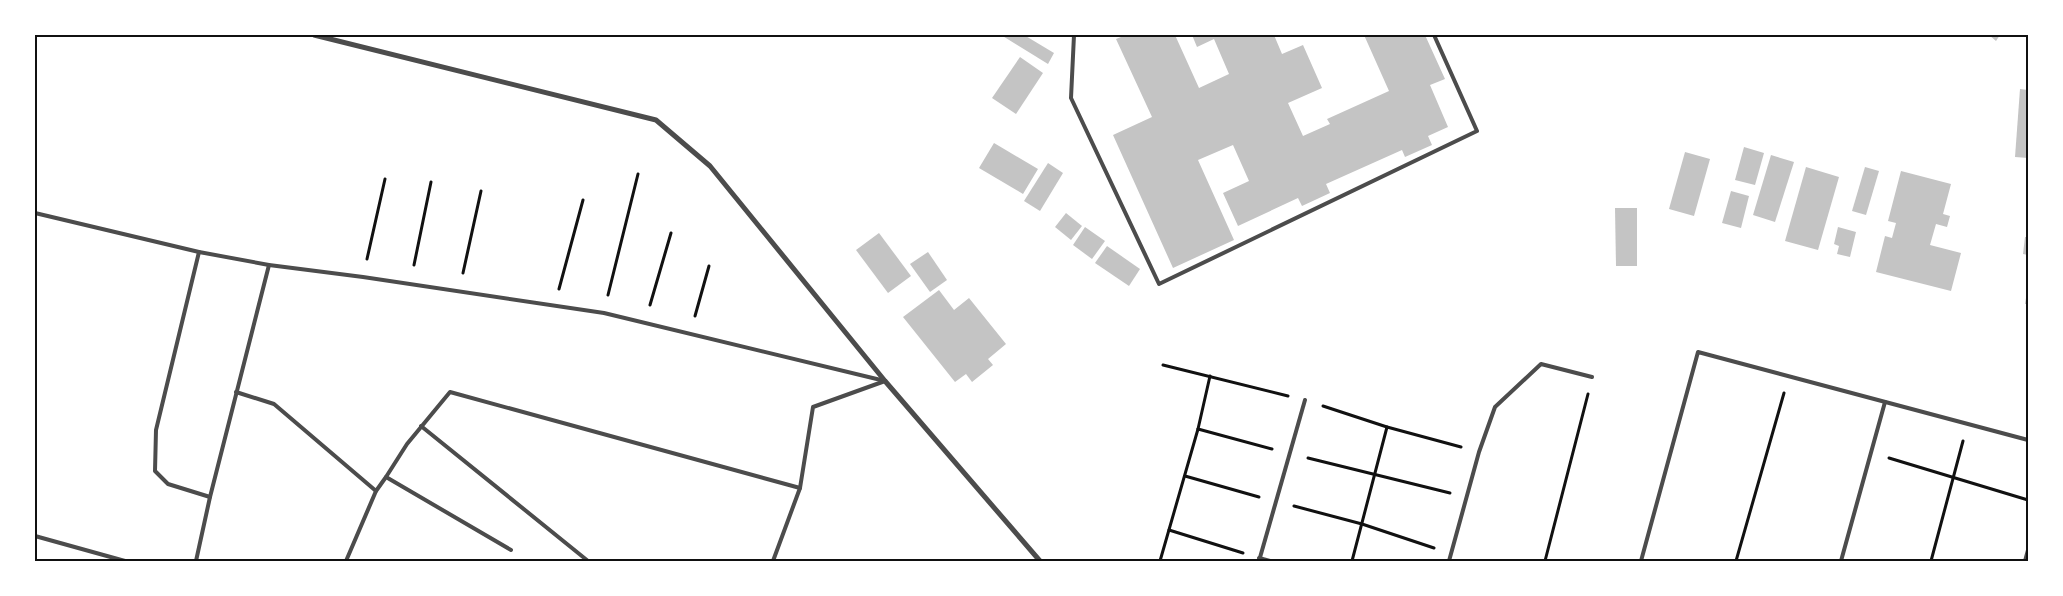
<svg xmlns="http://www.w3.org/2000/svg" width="2063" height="596" font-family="Lato,sans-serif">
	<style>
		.building { fill: #c4c4c4 }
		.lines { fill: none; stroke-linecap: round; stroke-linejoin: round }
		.path { stroke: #111; stroke-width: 3 }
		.service { stroke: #4c4c4c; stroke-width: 4 }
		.minor { stroke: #4c4c4c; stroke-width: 5 }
		.neatline { fill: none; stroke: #111; stroke-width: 2 }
	</style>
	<rect width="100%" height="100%" fill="#fff"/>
	<g class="building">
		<path d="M 1001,35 L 1024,35 L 1054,53 L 1048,64 Z"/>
		<path d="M 1126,35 L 1175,35 L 1199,88 L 1229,74 L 1214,39 L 1197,47 L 1192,35 L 1274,35 L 1282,54 L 1303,45 L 1322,88 L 1288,103 L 1303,136 L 1330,124 L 1327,119 L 1389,91 L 1364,35 L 1425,35 L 1445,79 L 1430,85 L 1448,127 L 1428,136 L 1432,145 L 1405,157 L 1402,150 L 1326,184 L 1330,193 L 1302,206 L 1298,198 L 1238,226 L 1223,193 L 1249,181 L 1233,145 L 1198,160 L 1234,240 L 1173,268 L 1113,135 L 1152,117 L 1116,39 Z"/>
		<path d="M 1989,35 L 2000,35 L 1996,41 Z"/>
		<path d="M 1020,57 L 1043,73 L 1016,114 L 992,98 Z"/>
		<path d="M 2020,89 L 2028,90 L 2028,158 L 2015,157 Z"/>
		<path d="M 994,143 L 1038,169 L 1023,194 L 979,168 Z"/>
		<path d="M 1744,147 L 1764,153 L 1755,185 L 1735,180 Z"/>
		<path d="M 1685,152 L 1710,159 L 1694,216 L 1669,209 Z"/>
		<path d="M 1771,155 L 1794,162 L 1775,222 L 1753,215 Z"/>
		<path d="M 1048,163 L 1063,173 L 1040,211 L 1024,201 Z"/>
		<path d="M 1806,167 L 1839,177 L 1818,250 L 1785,241 Z"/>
		<path d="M 1865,167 L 1879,171 L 1866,215 L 1852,211 Z"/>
		<path d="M 1901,171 L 1951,184 L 1943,214 L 1950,216 L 1947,227 L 1936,224 L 1930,245 L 1961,253 L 1951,291 L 1876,272 L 1885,236 L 1892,238 L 1896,223 L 1888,221 Z"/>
		<path d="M 1731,191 L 1749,196 L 1741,228 L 1722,223 Z"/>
		<path d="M 1615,208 L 1637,208 L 1637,266 L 1616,266 Z"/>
		<path d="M 1066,213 L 1082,226 L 1071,240 L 1055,227 Z"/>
		<path d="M 1085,227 L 1105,241 L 1092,259 L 1073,245 Z"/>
		<path d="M 1838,227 L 1856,232 L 1850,257 L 1837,254 L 1839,246 L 1834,244 Z"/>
		<path d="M 879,233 L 911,276 L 888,293 L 856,250 Z"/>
		<path d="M 2025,237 L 2028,237 L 2028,255 L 2023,254 Z"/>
		<path d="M 1107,246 L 1140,269 L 1129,286 L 1095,263 Z"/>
		<path d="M 928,252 L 947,280 L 930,292 L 910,264 Z"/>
		<path d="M 939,290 L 954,310 L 969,298 L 1006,344 L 988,359 L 993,365 L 972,382 L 966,374 L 955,382 L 903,317 Z"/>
		<path d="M 2027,292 L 2028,292 L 2028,304 L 2025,304 Z"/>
	</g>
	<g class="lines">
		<g class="path">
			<path d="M 367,259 L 385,179"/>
			<path d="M 414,265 L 431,182"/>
			<path d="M 463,273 L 481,191"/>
			<path d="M 559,289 L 583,200"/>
			<path d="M 608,295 L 638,174"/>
			<path d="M 650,305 L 671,233"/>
			<path d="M 695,316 L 709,266"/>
			<path d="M 1163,365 L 1288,396"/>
			<path d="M 1323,406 L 1387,427"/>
			<path d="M 1198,429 L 1272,449"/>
			<path d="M 1308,458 L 1450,493"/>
			<path d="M 1889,458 L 2028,500"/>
			<path d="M 1185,476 L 1259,497"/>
			<path d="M 1294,506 L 1362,524 L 1434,548"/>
			<path d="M 1169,530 L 1243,553"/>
			<path d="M 1160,561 L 1198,429 L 1210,376"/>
			<path d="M 1352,561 L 1387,427 L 1461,447"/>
			<path d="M 1545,561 L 1588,394"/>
			<path d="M 1736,561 L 1784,393"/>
			<path d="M 1931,561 L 1963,441"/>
		</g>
		<g class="service">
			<path d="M 1074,35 L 1071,98 L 1159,284 L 1477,131 L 1434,35"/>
			<path d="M 35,213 L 199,252 L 269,265 L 363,277 L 604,313 L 885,381"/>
			<path d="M 199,252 L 156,430 L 155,471 L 168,484 L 210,497"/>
			<path d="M 236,392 L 274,404 L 376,491 L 386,477 L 511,550"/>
			<path d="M 421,426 L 588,561"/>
			<path d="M 386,477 L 407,444 L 450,392 L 800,488"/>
			<path d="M 35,536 L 125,561"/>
			<path d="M 1259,558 L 1270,561"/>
			<path d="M 196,561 L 210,497 L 269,265"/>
			<path d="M 346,561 L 376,491"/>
			<path d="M 773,561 L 800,488 L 813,407 L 885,381"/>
			<path d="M 1259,561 L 1305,400"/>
			<path d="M 1449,561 L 1479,452 L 1495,407 L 1541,364 L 1592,377"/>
			<path d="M 1641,561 L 1698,352 L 2028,440"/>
			<path d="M 1841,561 L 1885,402"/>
			<path d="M 2025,561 L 2028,550"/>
		</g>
		<path class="minor" d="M 314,35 L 656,120 L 710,166 L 885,381 L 1040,561"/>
	</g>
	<rect width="2063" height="596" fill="none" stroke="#ffffff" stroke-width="72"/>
	<rect x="36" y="36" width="1991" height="524" class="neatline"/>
</svg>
